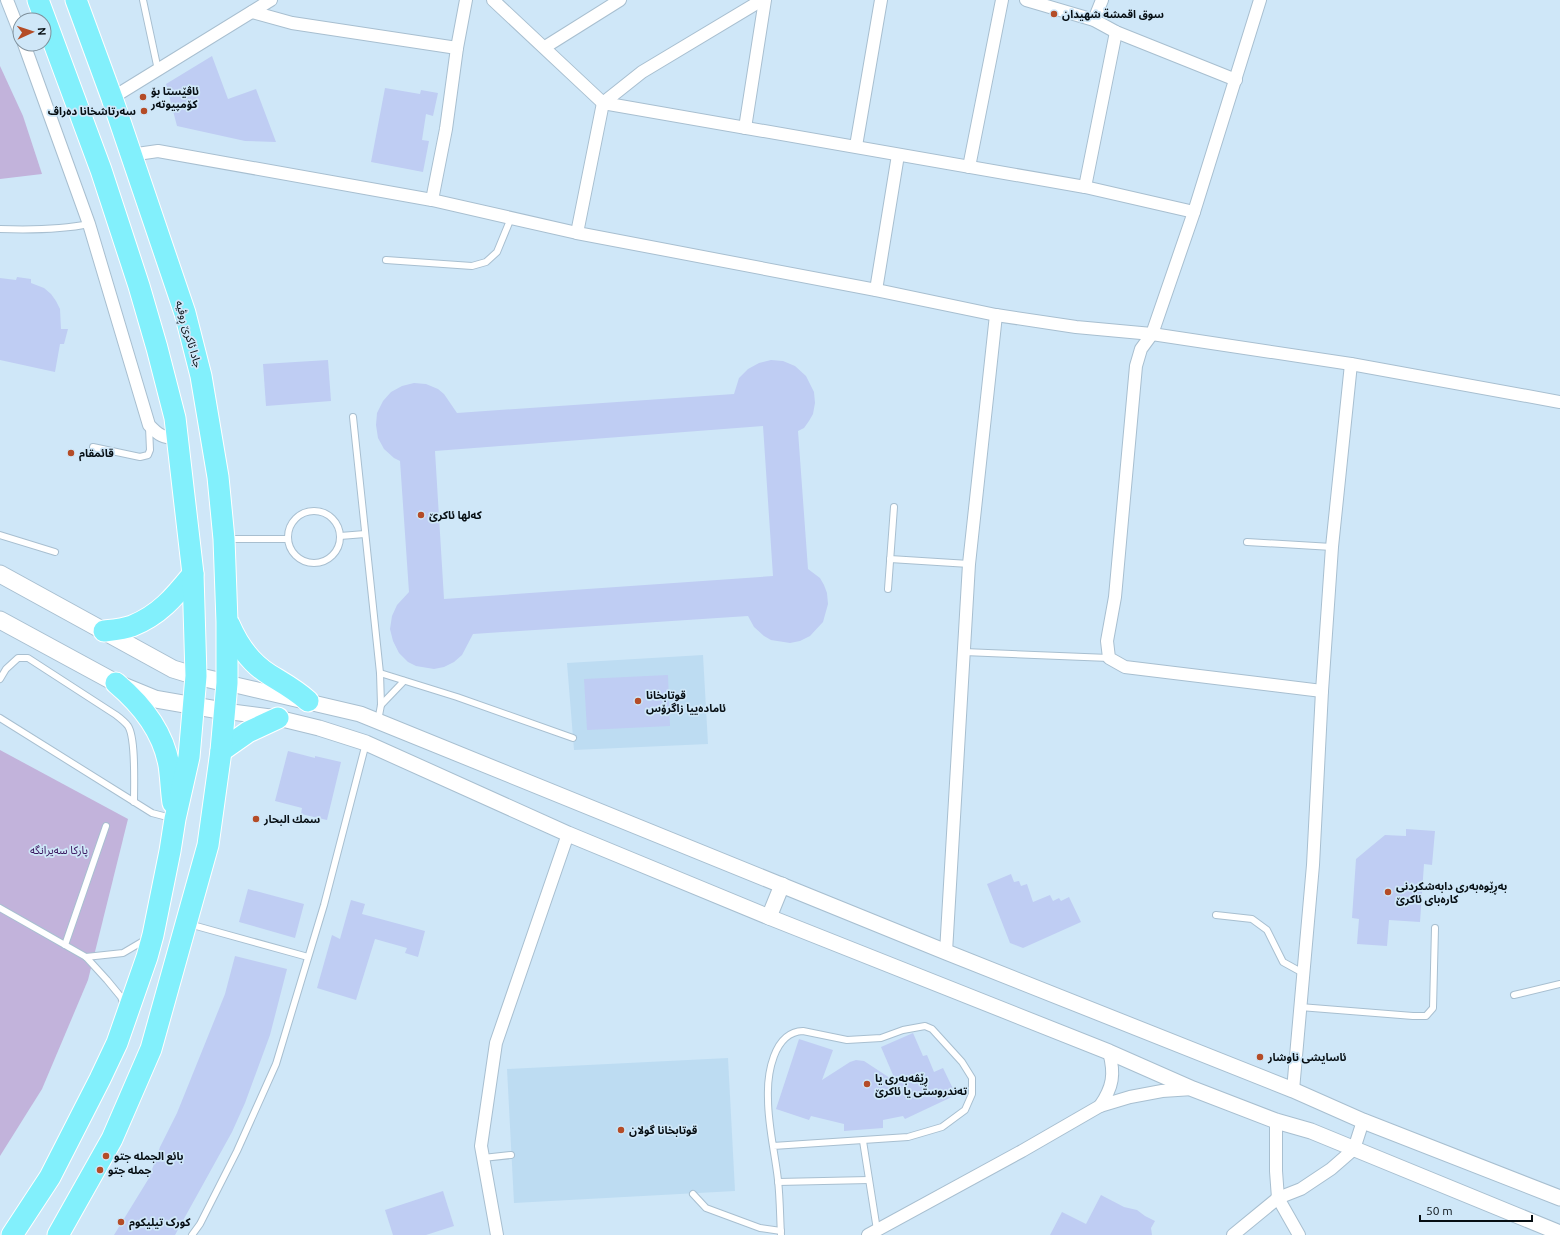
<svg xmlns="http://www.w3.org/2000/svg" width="1560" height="1235" font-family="Ubuntu,'Noto Sans Arabic',sans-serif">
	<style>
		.built { fill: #bddcf2 }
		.green { fill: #c2b3db }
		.building { fill: #bfcdf3; fill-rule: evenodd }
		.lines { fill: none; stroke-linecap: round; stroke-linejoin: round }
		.service-casing { stroke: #a8bfd0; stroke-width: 8 }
		.minor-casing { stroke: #a8bfd0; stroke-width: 14 }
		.tertiary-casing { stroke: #a8bfd0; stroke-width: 17 }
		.secondary-casing { stroke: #a8bfd0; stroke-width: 19 }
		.trunk-casing { stroke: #fff; stroke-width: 23 }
		.service { stroke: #fff; stroke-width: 6 }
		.minor { stroke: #fff; stroke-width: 12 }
		.tertiary { stroke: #fff; stroke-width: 15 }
		.secondary { stroke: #fff; stroke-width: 17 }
		.trunk { stroke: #82f0fc; stroke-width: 21 }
		.poi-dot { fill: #b44c27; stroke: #cfe7f8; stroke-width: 1.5 }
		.labels { text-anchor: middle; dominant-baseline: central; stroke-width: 3.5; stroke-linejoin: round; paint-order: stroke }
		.poi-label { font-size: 11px; font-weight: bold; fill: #060e13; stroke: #cfe7f8; text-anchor: start }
		.street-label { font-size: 11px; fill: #060e13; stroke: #cfe7f8 }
		.park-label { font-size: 11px; fill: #37115b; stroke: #cfe7f8 }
	</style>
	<rect width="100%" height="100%" fill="#cfe7f8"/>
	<g class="built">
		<path d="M 703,655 L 708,744 L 574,750 L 567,663 Z"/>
		<path d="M 728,1058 L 735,1191 L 514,1203 L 507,1069 Z"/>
	</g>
	<g class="green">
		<path d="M 0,66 L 23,116 L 42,174 L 0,179 Z"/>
		<path d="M 0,750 L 128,819 L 88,980 L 42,1089 L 0,1156 Z"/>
	</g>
	<g class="building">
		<path d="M 212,56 L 228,99 L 256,89 L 276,142 L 245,141 L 177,126 L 166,84 Z"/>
		<path d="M 385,88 L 420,94 L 421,90 L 438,93 L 433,116 L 426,114 L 422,140 L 429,141 L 423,172 L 371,162 Z"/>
		<path d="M 17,277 L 31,279 L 31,283 L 44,288 L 51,294 L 56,301 L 60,309 L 61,329 L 68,329 L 64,344 L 60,344 L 55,372 L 0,360 L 0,278 L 16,280 Z"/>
		<path d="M 328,360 L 331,401 L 266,406 L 263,364 Z"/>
		<path d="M 771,360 L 783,361 L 795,366 L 806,376 L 814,392 L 815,403 L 813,414 L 809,421 L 804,428 L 798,431 L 808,569 L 820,578 L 824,585 L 827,593 L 828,604 L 823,622 L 810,636 L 800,641 L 790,643 L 771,640 L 764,636 L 754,627 L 748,616 L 473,634 L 462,655 L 454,662 L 444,667 L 434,669 L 416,666 L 408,662 L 399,653 L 393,641 L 390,629 L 392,616 L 397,605 L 409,592 L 400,461 L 394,458 L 384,449 L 378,438 L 376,425 L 377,413 L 383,401 L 391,392 L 402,386 L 414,383 L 426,384 L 438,389 L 444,394 L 457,413 L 734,394 L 739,378 L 748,369 L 759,363 ZM 763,426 L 773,576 L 444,599 L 435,451 Z"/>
		<path d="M 668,675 L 670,726 L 587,730 L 584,679 Z"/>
		<path d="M 288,751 L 315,758 L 315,756 L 341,762 L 327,820 L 301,814 L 302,808 L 275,801 Z"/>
		<path d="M 1406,829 L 1435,831 L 1432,865 L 1424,864 L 1420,922 L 1389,920 L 1387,946 L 1357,944 L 1359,919 L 1352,918 L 1356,859 L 1385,835 L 1406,836 Z"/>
		<path d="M 1011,874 L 1014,882 L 1019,881 L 1021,886 L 1027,884 L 1033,902 L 1050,895 L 1053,901 L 1059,898 L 1061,901 L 1069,897 L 1081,922 L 1023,948 L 1010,943 L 987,884 Z"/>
		<path d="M 248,889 L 304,904 L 295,938 L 239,922 Z"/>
		<path d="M 351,900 L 365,904 L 362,914 L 425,931 L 418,957 L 405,953 L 407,948 L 375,939 L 356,1000 L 317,988 L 332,935 L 340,939 Z"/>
		<path d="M 235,956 L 287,969 L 270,1035 L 245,1103 L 232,1132 L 175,1235 L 114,1235 L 149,1178 L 160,1147 L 177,1113 L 225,994 Z"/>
		<path d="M 913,1033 L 923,1056 L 927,1055 L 934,1072 L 943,1068 L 956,1095 L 905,1119 L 903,1116 L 883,1120 L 883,1128 L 844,1131 L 844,1124 L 811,1116 L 809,1120 L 776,1109 L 799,1039 L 833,1050 L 822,1080 L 850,1062 L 856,1060 L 864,1061 L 896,1082 L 881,1047 Z"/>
		<path d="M 443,1191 L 454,1226 L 426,1235 L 393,1235 L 385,1210 Z"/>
		<path d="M 1101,1195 L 1124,1207 L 1137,1210 L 1145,1216 L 1155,1221 L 1151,1228 L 1152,1235 L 1050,1235 L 1062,1212 L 1086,1224 Z"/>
	</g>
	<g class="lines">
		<defs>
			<g id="service">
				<path d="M 143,0 L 158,70"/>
				<path d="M 0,229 C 30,230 60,230 89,224"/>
				<path d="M 386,260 L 472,266 L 486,262 L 497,252 L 511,218"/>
				<path d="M 353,417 L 380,673 L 381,705 L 378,721"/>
				<path d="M 93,447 L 140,457 L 148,455 L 150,450 L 149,427"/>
				<circle cx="314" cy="537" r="26"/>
				<path d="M 0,535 L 55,552"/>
				<path d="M 340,536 L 365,534"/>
				<path d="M 228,539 L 288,539"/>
				<path d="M 1247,542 L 1332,547"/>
				<path d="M 890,559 L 969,564"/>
				<path d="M 888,589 L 894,507"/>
				<path d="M 964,652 L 1109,658"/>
				<path d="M 380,673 L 457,697 L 573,738"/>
				<path d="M 0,679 L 6,669 L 18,658 L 28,658 L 116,715 C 120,718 125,722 128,726 C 136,738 134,785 134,802"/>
				<path d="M 381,705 L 404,681"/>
				<path d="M 0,718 L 152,813 L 171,818"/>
				<path d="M 0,908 L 86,957 L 107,980 L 121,997 L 124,1005"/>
				<path d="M 1216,915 L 1252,919 L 1267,930 L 1283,962 L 1303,973"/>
				<path d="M 189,924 L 308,957"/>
				<path d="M 65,945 L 106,826"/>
				<path d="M 86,957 L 123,953 L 145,940"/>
				<path d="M 1514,995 L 1560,984"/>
				<path d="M 1300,1007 L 1413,1016 L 1426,1016 L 1433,1008 L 1435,928"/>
				<path d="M 863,1141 L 877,1230"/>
				<path d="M 773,1146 L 908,1137 L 942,1127 L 965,1110 L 972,1094 L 972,1078 L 962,1062 L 932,1029 L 925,1026 L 903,1030 L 881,1038 L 847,1040 L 803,1031 C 773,1032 767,1075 768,1099 C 768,1126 775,1153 778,1180 C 780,1198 780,1217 781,1235"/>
				<path d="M 483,1158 L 511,1155"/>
				<path d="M 778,1182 L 869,1180"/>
				<path d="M 693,1194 L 706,1208 L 760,1228 L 781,1231"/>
				<path d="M 192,1235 L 200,1224 L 237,1151 L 276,1064 L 324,905 L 366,743"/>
			</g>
			<g id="minor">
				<path d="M 7,0 L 20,33"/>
				<path d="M 493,0 L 603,103 L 1085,187 L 1194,212"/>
				<path d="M 1026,0 L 1094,20 L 1116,32 L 1236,80"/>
				<path d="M 1260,0 L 1194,212 L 1152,334 L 1141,349 L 1136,366 L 1115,597 L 1107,641 L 1109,658 L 1125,667 L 1322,691"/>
				<path d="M 252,12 L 292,23 L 457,48"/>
				<path d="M 1094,20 L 1102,0"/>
				<path d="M 24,44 L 89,224 L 149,425 C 159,436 163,437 177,439"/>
				<path d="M 545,47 L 620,0"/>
				<path d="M 112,98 L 271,0"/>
				<path d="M 745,128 L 765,0"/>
				<path d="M 856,146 L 881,0"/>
				<path d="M 130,155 L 158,151 L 432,200 L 577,233 L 876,290 L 996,315 L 1076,327 L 1152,334 L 1351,364 L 1560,402"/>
				<path d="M 969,167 L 1002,0"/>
				<path d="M 1085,187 L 1116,32"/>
				<path d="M 432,200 L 446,129 L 457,48 L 466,0"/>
				<path d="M 577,233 L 603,103 L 642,72 L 762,0"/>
				<path d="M 876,290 L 898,155"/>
				<path d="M 946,952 L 969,564 L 996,315"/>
				<path d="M 1293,1090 L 1313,865 L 1322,691 L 1332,547 L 1351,364"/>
				<path d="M 1100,1106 C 1113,1087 1115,1074 1109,1052"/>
				<path d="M 1276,1121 L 1276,1171 L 1278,1198 L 1299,1235"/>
				<path d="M 497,1235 L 481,1146 L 496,1043 L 568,834"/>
				<path d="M 868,1235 L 1022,1151 L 1100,1106 L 1130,1097 L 1162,1091 L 1193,1089"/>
				<path d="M 1233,1235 L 1278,1198 L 1301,1189 L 1331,1169 L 1354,1149 L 1363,1121"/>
			</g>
			<g id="tertiary">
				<path d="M 227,683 L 360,714 L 946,952 L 1293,1090 L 1363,1121 L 1560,1198"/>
				<path d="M 224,711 L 278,718 L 319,728 L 366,743 L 568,834 L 769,917 L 1109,1052 L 1193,1089 L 1276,1121 L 1311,1131 L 1560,1233"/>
				<path d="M 769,917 L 782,885"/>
			</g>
			<g id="secondary">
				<path d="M 0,574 L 173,669 L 196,676 L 227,683"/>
				<path d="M 0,620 L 116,683 L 155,699 L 224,711"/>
			</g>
			<g id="trunk">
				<path d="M 229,624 C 238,645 250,663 270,675 C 283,683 296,690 308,701"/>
				<path d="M 104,631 C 113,630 124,629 132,626 C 160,615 175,596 193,574"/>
				<path d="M 116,683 C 141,704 163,732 169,765 C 171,778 171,790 173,803"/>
				<path d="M 221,751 L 248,732 L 278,718"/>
				<path d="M 12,1235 L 50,1177 L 100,1079 L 117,1043 L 147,957 L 153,935 L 170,851 L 175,819 L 189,757 L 196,676 L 193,574 L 175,418 L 157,348 L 139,286 L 101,170 L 38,0"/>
				<path d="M 58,1235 L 112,1139 L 151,1049 L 208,845 L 221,751 L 227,683 L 227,622 L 224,539 L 218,477 L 201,376 L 185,313 L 112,98 L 76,0"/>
			</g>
		</defs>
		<use href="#service" class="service-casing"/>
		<use href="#minor" class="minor-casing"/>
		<use href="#tertiary" class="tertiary-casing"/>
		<use href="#secondary" class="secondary-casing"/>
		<use href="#trunk" class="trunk-casing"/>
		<use href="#service" class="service"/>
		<use href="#minor" class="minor"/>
		<use href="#tertiary" class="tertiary"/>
		<use href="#secondary" class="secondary"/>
		<use href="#trunk" class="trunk"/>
	</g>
	<g class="poi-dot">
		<circle cx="1054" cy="14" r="4"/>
		<circle cx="143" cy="97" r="4"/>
		<circle cx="144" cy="111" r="4"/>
		<circle cx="71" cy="453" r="4"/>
		<circle cx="421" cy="515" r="4"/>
		<circle cx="638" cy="701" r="4"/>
		<circle cx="256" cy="819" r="4"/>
		<circle cx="1388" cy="892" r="4"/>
		<circle cx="1260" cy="1057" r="4"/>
		<circle cx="867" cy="1084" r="4"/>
		<circle cx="621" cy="1130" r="4"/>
		<circle cx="106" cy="1156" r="4"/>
		<circle cx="100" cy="1170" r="4"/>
		<circle cx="121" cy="1222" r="4"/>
	</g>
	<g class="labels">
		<g class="poi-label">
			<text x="1062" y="14">سوق اقمشة شهيدان</text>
			<text x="151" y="91">ئاڤێستا بۆ<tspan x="151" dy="13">کۆمپیوتەر</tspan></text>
			<text x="136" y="111" text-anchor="end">سەرتاشخانا دەراڤ</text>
			<text x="79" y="453">قائمقام</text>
			<text x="429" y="515">کەلها ئاکرێ</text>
			<text x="646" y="695">قوتابخانا<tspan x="646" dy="13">ئامادەییا زاگرۆس</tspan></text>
			<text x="264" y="819">سمك البحار</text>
			<text x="1396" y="886">بەڕێوەبەری دابەشکردنی<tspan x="1396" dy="13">کارەبای ئاکرێ</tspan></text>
			<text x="1268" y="1057">ئاسايشى ناوشار</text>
			<text x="875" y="1078">ڕێڤەبەری یا<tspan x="875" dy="13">تەندروستی یا ئاکرێ</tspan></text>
			<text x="629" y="1130">قوتابخانا گولان</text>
			<text x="114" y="1156">بائع الجملە جتو</text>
			<text x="108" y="1170">جملە جتو</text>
			<text x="129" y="1222">کورک تيليكوم</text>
		</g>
		<g class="street-label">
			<text transform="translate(189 334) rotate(74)">جادا ئاکرێ ڕوڤیە</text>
		</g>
		<g class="park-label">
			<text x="59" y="850">پارکا سەیرانگه</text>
		</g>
	</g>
	<g transform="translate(32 32) rotate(87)"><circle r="19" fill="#cfe7f8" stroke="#7f909c"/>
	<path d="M0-3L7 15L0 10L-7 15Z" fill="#b44c27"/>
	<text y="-6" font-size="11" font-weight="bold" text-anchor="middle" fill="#060e13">N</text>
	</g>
	<path d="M1420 1215v6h112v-6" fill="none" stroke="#060e13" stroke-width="2"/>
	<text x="1426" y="1215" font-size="12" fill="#060e13" stroke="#cfe7f8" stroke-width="3" paint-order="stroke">50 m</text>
</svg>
